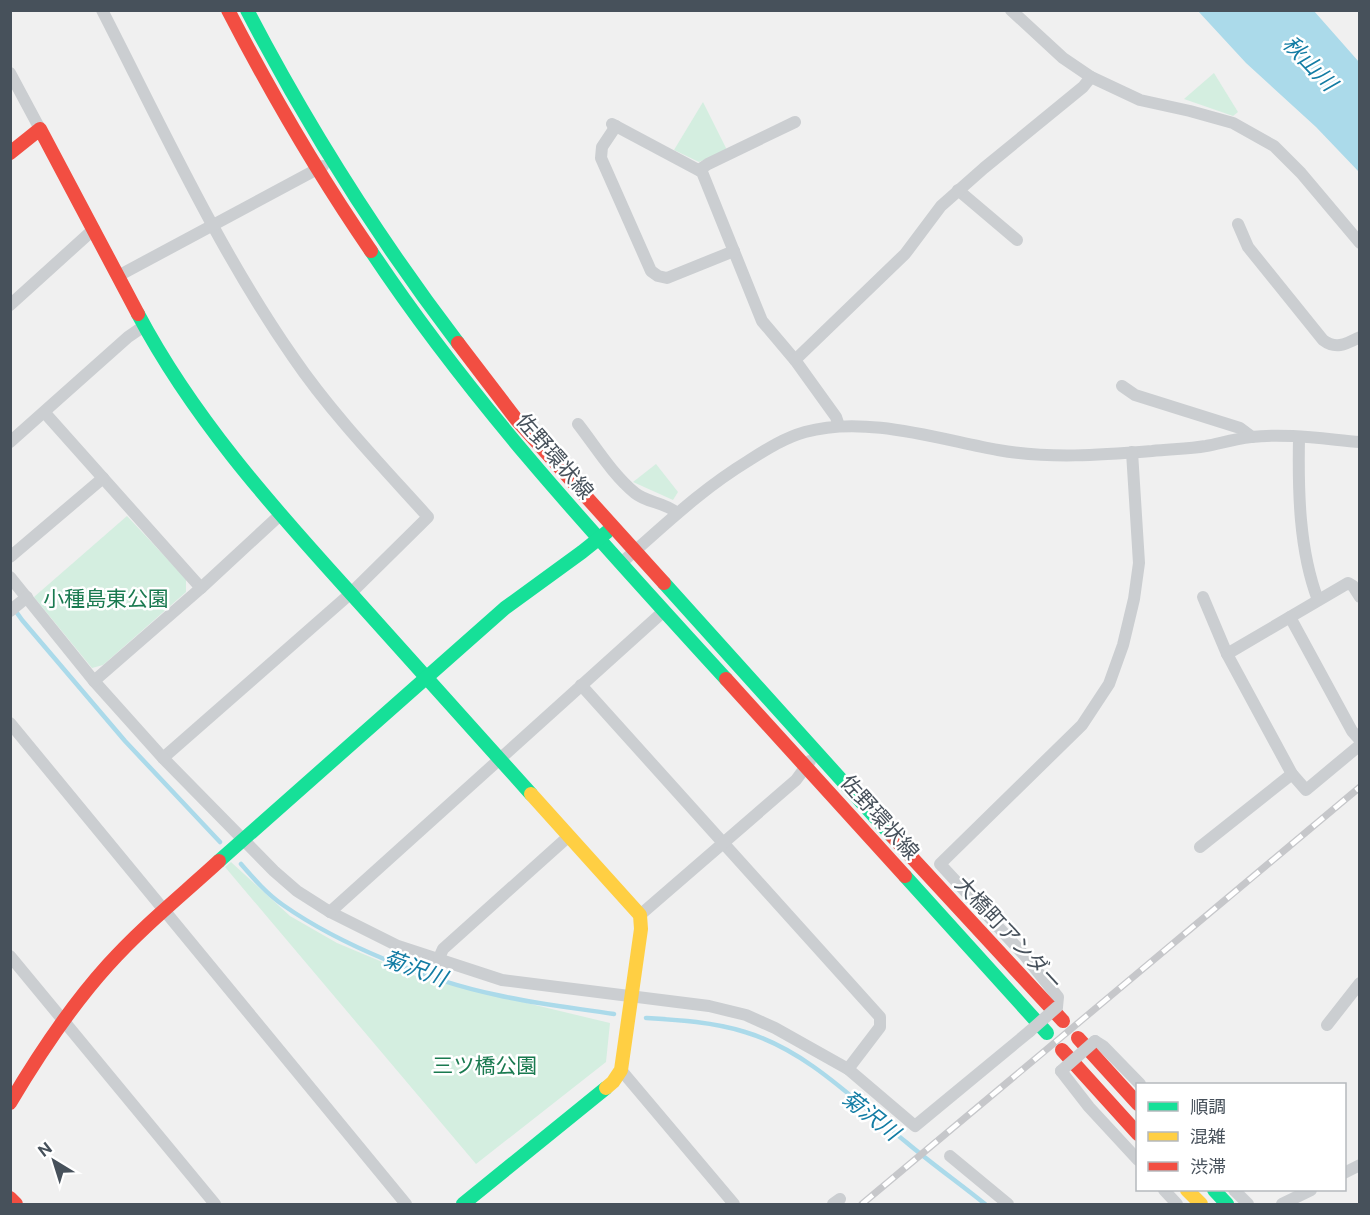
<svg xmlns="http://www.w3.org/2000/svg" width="1370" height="1215" font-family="'Public Sans','Noto Sans JP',sans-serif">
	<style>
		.green { fill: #d4eee0 }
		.water { fill: #abdaea }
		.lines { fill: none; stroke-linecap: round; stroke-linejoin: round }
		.stream { stroke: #abdaea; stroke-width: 4.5 }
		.street { stroke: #cbced1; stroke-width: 12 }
		.fast { stroke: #16e098; stroke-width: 14 }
		.slow { stroke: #ffcf43; stroke-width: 14 }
		.jam { stroke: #f24e42; stroke-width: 14 }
		.rail-casing { stroke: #c6c7ca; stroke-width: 7 }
		.rail { stroke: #fff; stroke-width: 4.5; stroke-dasharray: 14; stroke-linecap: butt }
		.street-bridge { stroke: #cbced1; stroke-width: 12 }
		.labels { text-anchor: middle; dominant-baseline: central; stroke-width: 5; stroke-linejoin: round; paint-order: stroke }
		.street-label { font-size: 21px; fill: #47515b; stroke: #fff }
		.park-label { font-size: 21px; fill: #1a7a50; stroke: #fff }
		.water-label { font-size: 22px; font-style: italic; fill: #127ca4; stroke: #fff }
	</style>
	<rect width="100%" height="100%" fill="#f0f0f0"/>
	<g class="green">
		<path d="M 1214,73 L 1238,112 L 1233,116 L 1184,99 Z"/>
		<path d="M 703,102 L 727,150 L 699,162 L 674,150 Z"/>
		<path d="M 656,464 L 678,492 L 673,500 L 633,482 Z"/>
		<path d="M 127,516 L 186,579 L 186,592 L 103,665 L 92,668 L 34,597 Z"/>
		<path d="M 231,862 L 290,916 L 337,943 L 418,977 L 610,1023 L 606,1062 L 476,1164 L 225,867 Z"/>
	</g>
	<path class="water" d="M 1198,11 L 1314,11 L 1359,62 L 1359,172 L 1316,127 L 1246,63 Z"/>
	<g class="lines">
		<g class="stream">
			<path d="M 10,603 L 22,620 L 125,741 L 220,842"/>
			<path d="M 241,864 C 254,879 267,894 283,905 C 340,945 429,981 497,995 C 535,1004 575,1008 614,1014"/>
			<path d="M 646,1018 C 679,1020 713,1022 745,1032 C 808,1051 856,1102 906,1142 C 932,1164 959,1183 985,1204"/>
		</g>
		<g class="street">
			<path d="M 102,10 C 162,127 218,249 293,357 C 331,413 383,467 428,517 L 350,594 L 163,758"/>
			<path d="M 1011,10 L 1063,58 L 1091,77 L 1140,100 L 1190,111 L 1233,123 L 1274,146 L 1301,173 L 1360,243"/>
			<path d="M 10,73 L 40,129"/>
			<path d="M 612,124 L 702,172 L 762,321 L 795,360 L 836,417 L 839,426"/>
			<path d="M 616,126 L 602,147 L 601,158 L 651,271 L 658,276 L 667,278 L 734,251"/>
			<path d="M 699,170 L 708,164 L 795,122"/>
			<path d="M 958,190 L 1017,240"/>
			<path d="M 1238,224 L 1248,247 L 1323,340 C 1336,350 1346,344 1360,337"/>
			<path d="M 118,276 L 323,166"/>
			<path d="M 10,305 L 94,229"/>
			<path d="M 795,360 L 905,254 L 941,206 L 984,168 L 1083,87 L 1091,77"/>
			<path d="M 1122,386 L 1135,395 L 1240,428 L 1252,437"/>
			<path d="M 45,413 L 201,588"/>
			<path d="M 578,424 C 596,447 612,474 635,493 C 647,503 665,502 677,513"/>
			<path d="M 1299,438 C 1298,491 1299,550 1318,600"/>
			<path d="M 10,442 L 128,337 L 144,326"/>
			<path d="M 10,557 L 103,478"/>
			<path d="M 621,563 C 664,526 699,491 748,461 C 767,449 784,438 805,432 C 865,415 938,439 998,450 C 1049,459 1101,455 1152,451 C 1170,449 1189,449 1206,446 C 1221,443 1235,439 1251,437 C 1286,433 1324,439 1360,442"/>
			<path d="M 10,577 L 94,681 L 163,758 L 274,871 L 297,891 L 330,912 L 398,946 L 502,980 L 709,1006 L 746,1015 L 775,1028 L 848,1069 L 915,1126 L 1030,1031"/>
			<path d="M 1203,597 L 1227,654"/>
			<path d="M 1360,597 L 1353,586 L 1348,583 L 1227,654 L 1292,774 L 1306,790 L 1360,745"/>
			<path d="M 10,611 L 27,597"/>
			<path d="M 1290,617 L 1352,731 L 1360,740"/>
			<path d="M 94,681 L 201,588 L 280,515"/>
			<path d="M 581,685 L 880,1017 L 880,1027 L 848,1069"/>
			<path d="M 10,723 L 406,1204"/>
			<path d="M 1200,847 L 1292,774"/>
			<path d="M 330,912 L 664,611"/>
			<path d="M 640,915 L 796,780 L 810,761"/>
			<path d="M 10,956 L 215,1204"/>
			<path d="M 439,958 L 443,949 L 569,836"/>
			<path d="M 1057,1007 L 1058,997 L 1025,956 L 940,864 L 1082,725 L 1109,684 L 1123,645 L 1134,599 L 1139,563 L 1132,452"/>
			<path d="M 1327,1025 L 1360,983"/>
			<path d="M 1095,1041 L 1103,1046 L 1140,1084"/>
			<path d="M 621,1070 L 734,1204"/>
			<path d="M 1061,1071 L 1089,1107 L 1138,1160"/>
			<path d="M 950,1156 L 1008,1204"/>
			<path d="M 1344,1173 L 1360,1165"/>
			<path d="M 1164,1190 L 1177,1204"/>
			<path d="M 1234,1190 L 1248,1204"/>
			<path d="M 833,1204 L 840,1199"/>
			<path d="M 1282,1204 L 1311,1190"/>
		</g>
		<g class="fast">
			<path d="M 247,10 C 308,127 378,238 458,343"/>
			<path d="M 371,251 C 474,406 601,542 726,679"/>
			<path d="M 138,314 C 192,416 269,503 346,588 C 408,657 470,726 531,794"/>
			<path d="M 664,583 L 892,836"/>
			<path d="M 219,861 L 505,608 L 582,552 L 607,532"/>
			<path d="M 905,876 L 1047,1033"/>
			<path d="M 1214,1190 L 1227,1204"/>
			<path d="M 463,1204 L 606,1088"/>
		</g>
		<g class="slow">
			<path d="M 531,794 L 640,915 L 641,929 L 621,1070 L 613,1082 L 606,1088"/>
			<path d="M 1187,1190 L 1201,1204"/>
		</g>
		<g class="jam">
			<path d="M 228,10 C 271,93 318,174 371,251"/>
			<path d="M 10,153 L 40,129 L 138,314"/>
			<path d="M 458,343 L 516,419 L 664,583"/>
			<path d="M 726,679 L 905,876"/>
			<path d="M 892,836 L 1063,1021"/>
			<path d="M 1078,1038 L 1138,1104"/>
			<path d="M 1062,1050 L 1138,1134"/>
			<path d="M 10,1103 C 39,1054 70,1007 108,965 C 142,927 182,895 219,861"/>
			<path d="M 10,1198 L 16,1204"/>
		</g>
		<defs>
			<path id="rail" d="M 862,1204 L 1360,787"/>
		</defs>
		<use href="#rail" class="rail-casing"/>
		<use href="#rail" class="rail"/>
		<g class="street-bridge">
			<path d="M 1030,1031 L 1057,1007"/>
			<path d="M 1061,1071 L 1095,1041"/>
		</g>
	</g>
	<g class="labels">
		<g class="street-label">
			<text transform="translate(555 456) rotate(49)">佐野環状線</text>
			<text transform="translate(880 817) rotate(48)">佐野環状線</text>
			<text transform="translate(1009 933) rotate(47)">大橋町アンダー</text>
		</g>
		<g class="park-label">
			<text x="106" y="598">小種島東公園</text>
			<text x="485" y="1065">三ツ橋公園</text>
		</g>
		<g class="water-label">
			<text transform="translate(1310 63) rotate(46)">秋山川</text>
			<text transform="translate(415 968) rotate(20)">菊沢川</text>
			<text transform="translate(871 1115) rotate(38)">菊沢川</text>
		</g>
	</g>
	<rect width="1370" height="1215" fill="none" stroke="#47515b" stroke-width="24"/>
	<rect x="1136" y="1083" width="210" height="108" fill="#ffffff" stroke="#b5b9bd" stroke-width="1.5"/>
	<rect x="1148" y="1102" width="30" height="9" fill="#16e098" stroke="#b5b9bd" stroke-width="1.5"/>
	<text x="1190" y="1113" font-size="18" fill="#47515b">順調</text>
	<rect x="1148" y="1132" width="30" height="9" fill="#ffcf43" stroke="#b5b9bd" stroke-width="1.5"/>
	<text x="1190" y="1143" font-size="18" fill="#47515b">混雑</text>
	<rect x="1148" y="1162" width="30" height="9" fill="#f24e42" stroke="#b5b9bd" stroke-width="1.5"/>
	<text x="1190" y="1173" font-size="18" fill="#47515b">渋滞</text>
	<g transform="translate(54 1161) rotate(322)" stroke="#ffffff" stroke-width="4.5" paint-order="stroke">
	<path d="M0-4.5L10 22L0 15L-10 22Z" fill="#47515b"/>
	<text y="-9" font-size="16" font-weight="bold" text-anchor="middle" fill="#47515b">N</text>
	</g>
</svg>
